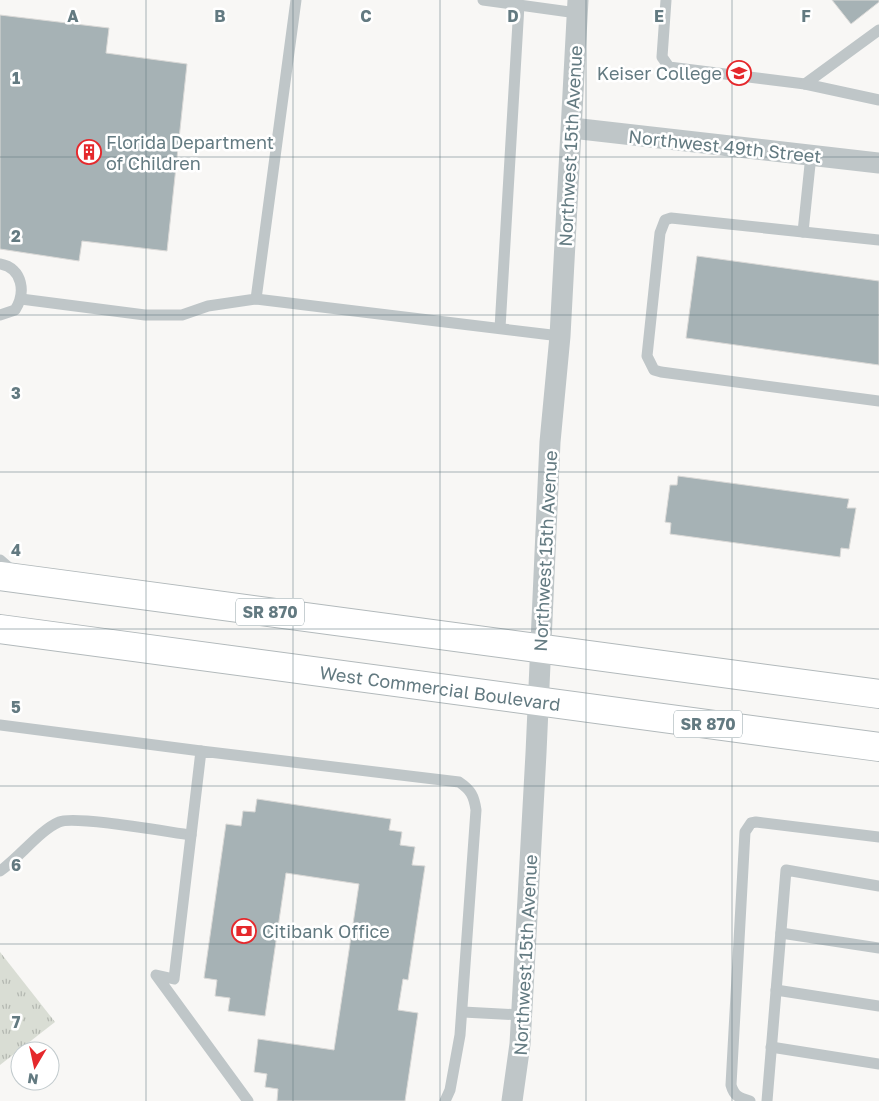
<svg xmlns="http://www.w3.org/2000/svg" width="879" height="1101" font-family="'Golos Text',sans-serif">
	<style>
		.grass { fill: url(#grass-tufts) }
		.building { fill: #a6b2b5; stroke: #dad9d7 }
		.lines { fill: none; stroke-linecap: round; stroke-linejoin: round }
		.trunk-casing { stroke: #b2b9bb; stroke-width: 30 }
		.service { stroke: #bfc6c8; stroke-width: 11 }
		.minor { stroke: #bfc6c8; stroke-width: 21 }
		.trunk { stroke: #fff; stroke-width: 28 }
		.grid { fill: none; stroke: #637a81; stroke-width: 1; stroke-opacity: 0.55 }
		.labels { text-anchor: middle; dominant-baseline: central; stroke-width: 5; stroke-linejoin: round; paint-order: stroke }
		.shield { fill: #fff; stroke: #92a2a7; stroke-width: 1 }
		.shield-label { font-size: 16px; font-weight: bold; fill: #637a81 }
		.poi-label { font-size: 18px; fill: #637a81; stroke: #fff; text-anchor: start }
		.street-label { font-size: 18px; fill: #637a81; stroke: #fff }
		.grid-label { font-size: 16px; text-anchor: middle; font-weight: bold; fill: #637a81; stroke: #fff; stroke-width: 5; stroke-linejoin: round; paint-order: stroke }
	</style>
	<defs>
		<pattern id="grass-tufts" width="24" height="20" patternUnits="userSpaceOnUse" patternTransform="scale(1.25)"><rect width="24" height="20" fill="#d9ddd4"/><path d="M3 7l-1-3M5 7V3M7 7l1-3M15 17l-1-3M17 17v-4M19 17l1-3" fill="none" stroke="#b4b8b1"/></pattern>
	</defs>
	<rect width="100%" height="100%" fill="#f8f7f5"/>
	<path class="grass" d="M 0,952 L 55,1022 L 0,1065 Z"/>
	<g class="building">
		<path d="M 832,0 L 879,0 L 879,2 L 851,24 Z"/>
		<path d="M 0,15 L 109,28 L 106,53 L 187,64 L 167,251 L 82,241 L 79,261 L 0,249 Z"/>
		<path d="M 697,256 L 879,281 L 879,365 L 686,338 Z"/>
		<path d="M 678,476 L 849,499 L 847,508 L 856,508 L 849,549 L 841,548 L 840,557 L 670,534 L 671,523 L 665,522 L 670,485 L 677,485 Z"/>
		<path d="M 257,799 L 391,819 L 389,830 L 402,832 L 400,845 L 415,847 L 412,865 L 425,866 L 408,980 L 403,979 L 398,1010 L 418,1013 L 405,1101 L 277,1101 L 278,1089 L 265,1087 L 267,1074 L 254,1072 L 258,1039 L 334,1050 L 359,884 L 286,873 L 265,1016 L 228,1011 L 230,998 L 215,996 L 217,980 L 204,978 L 226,824 L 241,826 L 243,811 L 255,812 Z"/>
	</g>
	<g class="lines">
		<defs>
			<g id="trunk">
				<path d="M 0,576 L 879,694"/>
				<path id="s1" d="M 0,629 L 879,747"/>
			</g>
		</defs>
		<use href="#trunk" class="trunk-casing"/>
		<g class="service">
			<path d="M 483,0 L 577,13"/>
			<path d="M 666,0 L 662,57 L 669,67 L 805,84"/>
			<path d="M 879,30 L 805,84 L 879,100"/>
			<path d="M 803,232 L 811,155"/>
			<path d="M 879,240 L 671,218 L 665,220 L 660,233 L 647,356 L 654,370 L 661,372 L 879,401"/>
			<path d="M 0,264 C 23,268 26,293 15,310 L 0,315"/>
			<path d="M 21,299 L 145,315 L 182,315 L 208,306 L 256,299 L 296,0"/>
			<path d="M 256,299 L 560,336"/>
			<path d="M 500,328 L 519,5"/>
			<path d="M 0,560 L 15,573"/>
			<path d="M 0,725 L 201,751"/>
			<path d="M 0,871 C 19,858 40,830 59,822 C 74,815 168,832 191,835"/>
			<path d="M 781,933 L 879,948"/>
			<path d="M 776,990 L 879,1006"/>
			<path d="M 463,1012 L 521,1015"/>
			<path d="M 771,1047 L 879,1064"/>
			<path d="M 248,1101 L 156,975 L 174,979 L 201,751 L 459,782 C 471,790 474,796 476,810 L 460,1035 L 450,1090 L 445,1101"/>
			<path d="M 750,1101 C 739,1098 734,1096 731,1085 L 745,832 L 751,823 L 756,822 L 879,837"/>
			<path d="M 767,1101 L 786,870 L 879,886"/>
		</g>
		<g class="minor">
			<path d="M 572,128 L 879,163"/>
			<path d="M 512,1101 L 520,1044 L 536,753 L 550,442 L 560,336 L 578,0"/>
		</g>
		<use href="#trunk" class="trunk"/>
	</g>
	<path class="grid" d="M 146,0 L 146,1101M 293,0 L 293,1101M 440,0 L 440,1101M 586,0 L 586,1101M 732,0 L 732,1101M 0,157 L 879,157M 0,315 L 879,315M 0,472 L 879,472M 0,629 L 879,629M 0,786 L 879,786M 0,944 L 879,944"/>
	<defs>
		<symbol id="university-ring" viewBox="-11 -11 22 22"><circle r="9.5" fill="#fff" stroke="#e5282c" stroke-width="1.5"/><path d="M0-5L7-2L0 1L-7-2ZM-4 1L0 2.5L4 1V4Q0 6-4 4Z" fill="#e5282c"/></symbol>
		<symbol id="building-ring" viewBox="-11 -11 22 22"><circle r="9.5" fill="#fff" stroke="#e5282c" stroke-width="1.5"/><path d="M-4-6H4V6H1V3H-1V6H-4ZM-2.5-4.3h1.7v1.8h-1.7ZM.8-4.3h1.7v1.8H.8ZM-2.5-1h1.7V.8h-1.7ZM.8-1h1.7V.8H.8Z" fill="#e5282c"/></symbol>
		<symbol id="bank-ring" viewBox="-11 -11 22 22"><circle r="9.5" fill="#fff" stroke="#e5282c" stroke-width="1.5"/><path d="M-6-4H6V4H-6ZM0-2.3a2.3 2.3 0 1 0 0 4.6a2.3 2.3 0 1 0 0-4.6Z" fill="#e5282c"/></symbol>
	</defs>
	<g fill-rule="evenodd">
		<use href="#university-ring" x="725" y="59" width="28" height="28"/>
		<use href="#building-ring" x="75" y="138" width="28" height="28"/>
		<use href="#bank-ring" x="230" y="917" width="28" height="28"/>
	</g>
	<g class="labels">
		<g class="shield">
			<rect x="236" y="598.5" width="68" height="27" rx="4"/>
			<rect x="674" y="710.5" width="68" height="27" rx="4"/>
		</g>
		<g class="shield-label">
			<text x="270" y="612">SR 870</text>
			<text x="708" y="724">SR 870</text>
		</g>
		<g class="poi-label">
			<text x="722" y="73" text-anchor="end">Keiser College</text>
			<text x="106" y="142">Florida Department<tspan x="106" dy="21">of Children</tspan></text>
			<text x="262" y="931">Citibank Office</text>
		</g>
		<g class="street-label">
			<text transform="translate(570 146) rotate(-87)">Northwest 15th Avenue</text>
			<text transform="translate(725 146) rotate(6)">Northwest 49th Street</text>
			<text transform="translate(545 551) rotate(-87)">Northwest 15th Avenue</text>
			<text stroke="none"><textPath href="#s1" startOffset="444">West Commercial Boulevard</textPath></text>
			<text transform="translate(525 955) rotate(-87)">Northwest 15th Avenue</text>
		</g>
	</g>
	<g class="grid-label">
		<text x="73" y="22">A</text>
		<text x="220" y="22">B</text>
		<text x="366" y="22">C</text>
		<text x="513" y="22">D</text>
		<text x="659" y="22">E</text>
		<text x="806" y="22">F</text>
		<text x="16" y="84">1</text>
		<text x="16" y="242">2</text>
		<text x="16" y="399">3</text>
		<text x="16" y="556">4</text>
		<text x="16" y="713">5</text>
		<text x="16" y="871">6</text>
		<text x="16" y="1028">7</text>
	</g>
	<g transform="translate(35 1066) rotate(189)"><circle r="24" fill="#ffffff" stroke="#c1cacd"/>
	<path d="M0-4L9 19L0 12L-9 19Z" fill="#e5282c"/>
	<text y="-8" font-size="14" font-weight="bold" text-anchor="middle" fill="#637a81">N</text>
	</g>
</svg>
